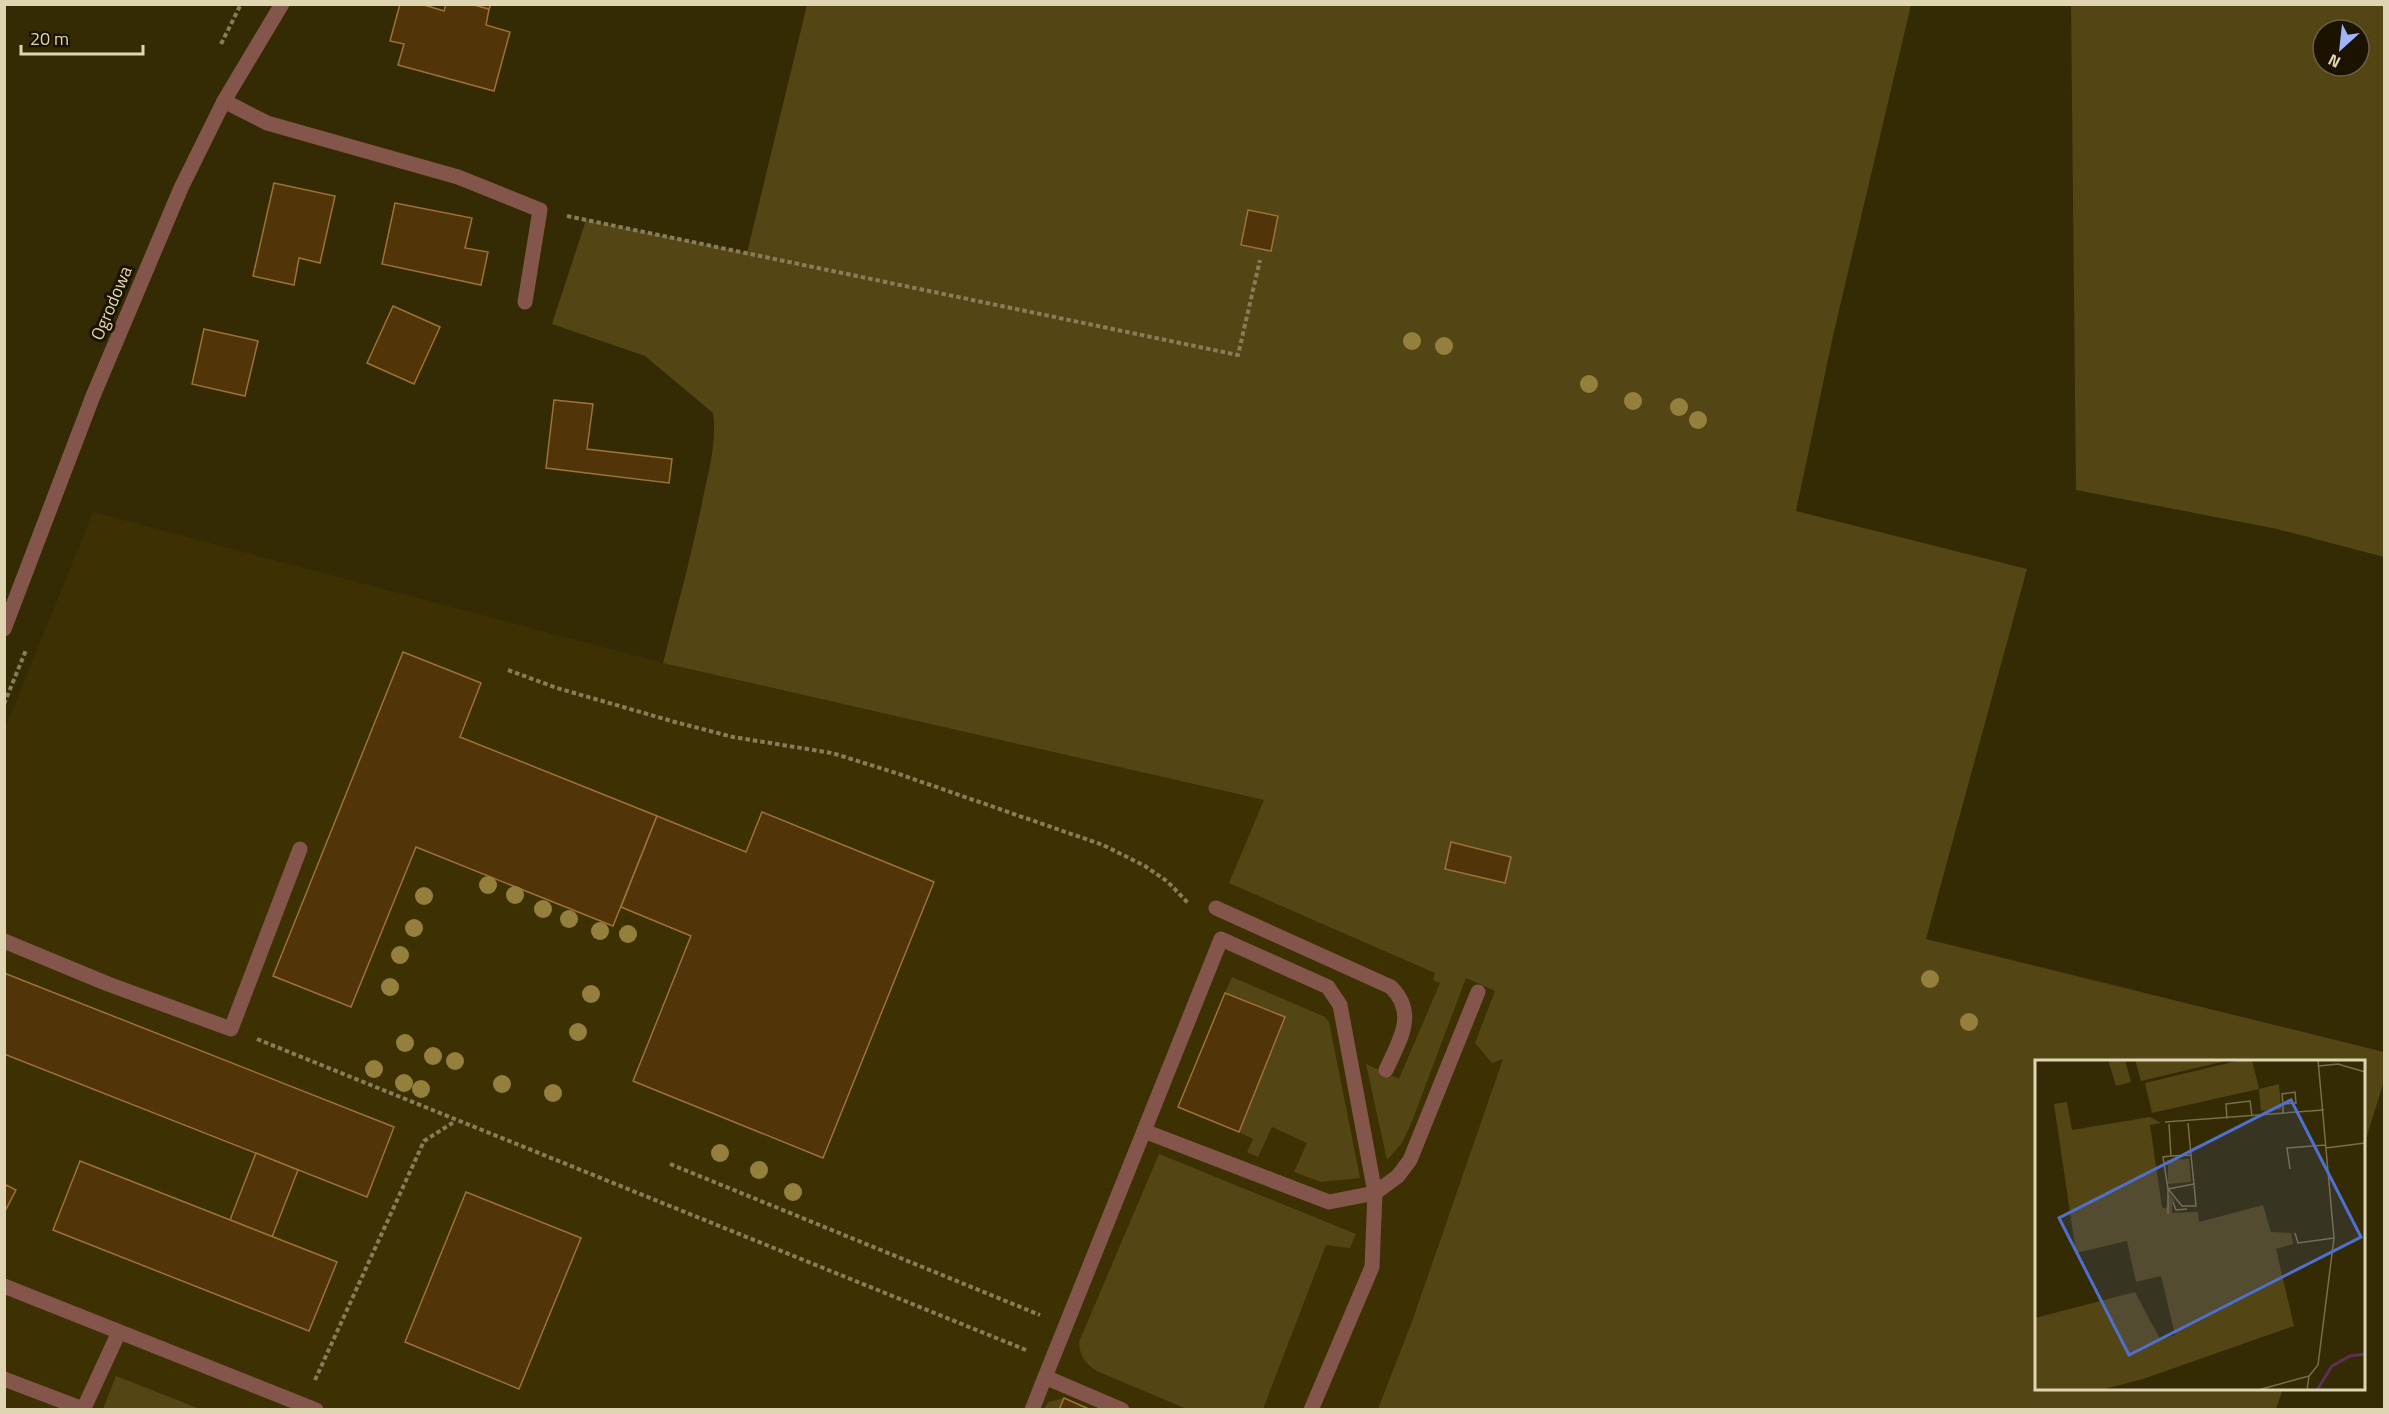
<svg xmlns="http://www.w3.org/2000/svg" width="2389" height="1414" font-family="'Titillium Web',sans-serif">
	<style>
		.built { fill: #3d3104 }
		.green { fill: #544614; fill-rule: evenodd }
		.building { fill: #513407; stroke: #9d7238; stroke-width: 1.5 }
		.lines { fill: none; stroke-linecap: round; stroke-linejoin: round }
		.path { stroke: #877d59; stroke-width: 4; stroke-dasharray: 4.5 3; stroke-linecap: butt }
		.lane { stroke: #84554a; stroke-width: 15 }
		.street { stroke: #84554a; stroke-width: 15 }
		.tree { fill: #94803c }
		.labels { text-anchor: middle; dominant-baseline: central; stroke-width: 6; stroke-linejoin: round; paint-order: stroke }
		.street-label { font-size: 18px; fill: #dfd5b3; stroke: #1b1200 }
		.inset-river { fill: none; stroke: #5e2f57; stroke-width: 3 }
		.inset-road { fill: none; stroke: #786e4a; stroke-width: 1.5 }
		.view { fill: #4e70cf; fill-opacity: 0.15; stroke: #4e70cf; stroke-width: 3 }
		.inset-edge { fill: none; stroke: #dfd5b3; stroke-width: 3 }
	</style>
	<rect width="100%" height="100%" fill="#342a04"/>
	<path class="built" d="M 93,512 L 663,663 L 1606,878 L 1952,945 L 2129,988 L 2189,1006 L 2036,1062 L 2036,1388 L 2152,1409 L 5,1410 L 5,729 Z"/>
	<g class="green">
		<path d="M 807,5 L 1911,5 L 1833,336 L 1796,511 L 2027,569 L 1926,939 L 2384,1052 L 2384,1081 L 2364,1145 L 2364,1062 L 2036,1062 L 2036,1388 L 2283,1389 L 2276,1409 L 1378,1409 L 1413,1319 L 1503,1059 L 1492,1063 L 1475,1043 L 1495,991 L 1466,978 L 1411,1124 L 1402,1143 L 1387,1160 L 1366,1064 L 1399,1079 L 1440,983 L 1433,980 L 1435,973 L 1229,883 L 1264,800 L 663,663 C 677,608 692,554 703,498 C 709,470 717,441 713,413 L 645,356 L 552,324 L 586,220 L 747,253 Z"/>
		<path d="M 2071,5 L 2384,5 L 2384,557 L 2277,529 L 2076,490 ZM 2323,30 L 2359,30 L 2359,66 L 2323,66 Z"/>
		<path d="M 1232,977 L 1325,1017 L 1329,1022 L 1360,1178 L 1321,1182 L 1294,1172 L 1307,1143 L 1272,1127 L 1258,1157 L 1247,1152 L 1253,1139 L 1239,1132 L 1285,1018 L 1225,993 Z"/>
		<path d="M 1159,1154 L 1356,1234 L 1350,1248 L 1326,1245 L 1263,1409 L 1187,1409 L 1099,1372 C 1086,1364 1080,1358 1079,1342 Z"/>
		<path d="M 116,1376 L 200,1409 L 103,1409 Z"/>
		<path d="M 1064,1398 L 1059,1409 L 1043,1410 L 1049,1402 Z"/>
	</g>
	<g class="building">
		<path d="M 400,4 L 421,4 L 444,11 L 446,4 L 471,4 L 489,9 L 486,25 L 510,32 L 494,91 L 398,65 L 404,44 L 390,41 Z"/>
		<path d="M 471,4 L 491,4 L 489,9 Z"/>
		<path d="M 274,183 L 335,196 L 320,263 L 299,258 L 294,285 L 253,276 Z"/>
		<path d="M 395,203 L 472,218 L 465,248 L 488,252 L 481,285 L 382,264 Z"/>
		<path d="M 1248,210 L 1278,216 L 1271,251 L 1241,245 Z"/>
		<path d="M 393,306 L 440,327 L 414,384 L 367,363 Z"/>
		<path d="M 204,329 L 258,341 L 245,396 L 192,384 Z"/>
		<path d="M 554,400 L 593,404 L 587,449 L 672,459 L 669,483 L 546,468 Z"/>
		<path d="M 403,652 L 481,683 L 460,737 L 657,816 L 613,926 L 416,847 L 351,1007 L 273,976 Z"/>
		<path d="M 762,812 L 934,882 L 823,1158 L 633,1081 L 691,936 L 621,907 L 657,816 L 746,852 Z"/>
		<path d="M 1451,842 L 1511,857 L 1505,883 L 1445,869 Z"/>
		<path d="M 4,973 L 394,1127 L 367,1197 L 4,1054 Z"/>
		<path d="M 1225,993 L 1285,1017 L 1239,1132 L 1178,1107 Z"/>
		<path d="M 256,1153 L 298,1170 L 272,1237 L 230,1220 Z"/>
		<path d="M 80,1161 L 337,1262 L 309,1331 L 53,1230 Z"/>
		<path d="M 4,1184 L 16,1190 L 4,1213 Z"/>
		<path d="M 466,1192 L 581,1238 L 519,1389 L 405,1342 Z"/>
		<path d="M 1064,1398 L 1091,1410 L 1059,1410 Z"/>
	</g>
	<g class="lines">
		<g class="path">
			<path d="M 221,44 L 241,4"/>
			<path d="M 567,216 L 1238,355 L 1260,260"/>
			<path d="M 508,670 L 557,688 L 675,722 L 733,737 L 832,753 L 896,773 L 1103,845 L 1145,866 L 1168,882 L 1188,903"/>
			<path d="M 4,704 L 26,650"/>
			<path d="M 257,1039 L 1026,1350"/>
			<path d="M 670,1164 L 1040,1315"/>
			<path d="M 315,1380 L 424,1141 L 454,1122"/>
		</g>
		<g class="lane">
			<path d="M 224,101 L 267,123 L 458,177 L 540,210 L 525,302"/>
			<path d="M 1216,908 L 1391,987 C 1418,1014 1399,1041 1386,1070"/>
			<path d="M 4,941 L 108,984 L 231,1029 L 300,849"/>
			<path d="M 1144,1131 L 1221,939 L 1328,987 L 1340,1005 L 1375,1193 L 1398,1176 L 1410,1160 L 1478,992"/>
			<path d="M 4,1286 L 316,1410"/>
			<path d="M 1045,1377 L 1144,1131 L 1329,1202 L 1375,1193 L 1372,1267 L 1311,1410"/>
			<path d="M 4,1379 L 83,1409"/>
			<path d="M 83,1410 L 119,1332"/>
			<path d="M 1032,1410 L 1045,1377 L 1122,1410"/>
		</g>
		<path class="street" d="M 4,629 L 93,396 L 181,188 L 224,101 L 282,4"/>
	</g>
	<g class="tree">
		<circle cx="1412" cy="341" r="9"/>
		<circle cx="1444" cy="346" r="9"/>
		<circle cx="1589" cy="384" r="9"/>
		<circle cx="1633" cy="401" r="9"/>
		<circle cx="1679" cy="407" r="9"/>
		<circle cx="1698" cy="420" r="9"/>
		<circle cx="488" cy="885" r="9"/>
		<circle cx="515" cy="895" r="9"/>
		<circle cx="424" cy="896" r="9"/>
		<circle cx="543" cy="909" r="9"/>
		<circle cx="569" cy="919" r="9"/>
		<circle cx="414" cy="928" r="9"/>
		<circle cx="600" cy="931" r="9"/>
		<circle cx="628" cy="934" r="9"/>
		<circle cx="400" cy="955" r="9"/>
		<circle cx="1930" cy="979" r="9"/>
		<circle cx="390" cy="987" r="9"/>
		<circle cx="591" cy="994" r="9"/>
		<circle cx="1969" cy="1022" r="9"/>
		<circle cx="578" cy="1032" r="9"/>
		<circle cx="405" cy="1043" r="9"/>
		<circle cx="433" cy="1056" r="9"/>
		<circle cx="455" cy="1061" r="9"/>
		<circle cx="374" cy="1069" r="9"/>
		<circle cx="404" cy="1083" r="9"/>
		<circle cx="502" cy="1084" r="9"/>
		<circle cx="421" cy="1089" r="9"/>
		<circle cx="553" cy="1093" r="9"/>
		<circle cx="720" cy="1153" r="9"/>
		<circle cx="759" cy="1170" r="9"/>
		<circle cx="793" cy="1192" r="9"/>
	</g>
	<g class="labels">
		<g class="street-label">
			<text transform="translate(111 303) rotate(-67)">Ogrodowa</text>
		</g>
	</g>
	<g transform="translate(2035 1060)">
		<rect width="330" height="330" fill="#342a04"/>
		<path d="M 73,0 L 90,0 L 96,22 L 81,26 ZM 100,0 L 195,0 L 106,21 ZM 206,0 L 217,0 L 224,29 L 244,24 L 246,49 L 226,51 L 224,29 L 117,53 L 110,23 ZM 32,42 L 37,70 L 115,57 L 126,63 L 115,65 L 127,147 L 131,149 L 134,133 L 140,141 L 137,142 L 137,153 L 163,152 L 164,162 L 228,145 L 236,172 L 256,173 L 258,184 L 241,189 L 259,266 L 108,319 L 65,330 L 0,330 L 0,258 L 100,232 L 125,279 L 140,275 L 126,216 L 101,222 L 92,181 L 41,193 L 19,44 ZM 154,99 L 156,122 L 133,124 L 133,101 L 130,100 Z" fill="#544614"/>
		<path class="inset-river" d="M 282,330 L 297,306 L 315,296 L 330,294"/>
		<path class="inset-road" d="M 284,6 L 303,4 L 330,12M 248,44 L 247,34 L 260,32 L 261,43 L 248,44 L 248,53M 192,59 L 191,44 L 215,41 L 217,56M 130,62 L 289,50M 134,64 L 136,96 L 156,95 L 153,63M 291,88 L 330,83M 136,96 L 128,97 L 133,129 L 159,124 L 156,95M 255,109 L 252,88 L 291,85M 133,129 L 147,146 L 161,146 L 159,124M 138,142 L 141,150 L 152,149M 133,154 L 133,129M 260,173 L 263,183 L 299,178M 223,330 L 274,316M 272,330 L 274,316 L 283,305 L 299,178 L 283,0"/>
		<path class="view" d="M 256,40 L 326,177 L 94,295 L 24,158 Z"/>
		<rect width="330" height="330" class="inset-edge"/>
	</g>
	<rect width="2389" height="1414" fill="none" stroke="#dfd5b3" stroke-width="12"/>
	<g transform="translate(2341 48) rotate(207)"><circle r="28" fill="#1b1200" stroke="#696048" stroke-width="1.5"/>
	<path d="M0-4.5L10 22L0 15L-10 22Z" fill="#a0b3fd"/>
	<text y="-9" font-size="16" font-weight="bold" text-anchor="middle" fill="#dfd5b3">N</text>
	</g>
	<path d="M21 45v9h122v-9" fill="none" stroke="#dfd5b3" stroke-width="3"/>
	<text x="30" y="45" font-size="18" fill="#dfd5b3" stroke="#1b1200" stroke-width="4.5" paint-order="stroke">20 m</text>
</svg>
